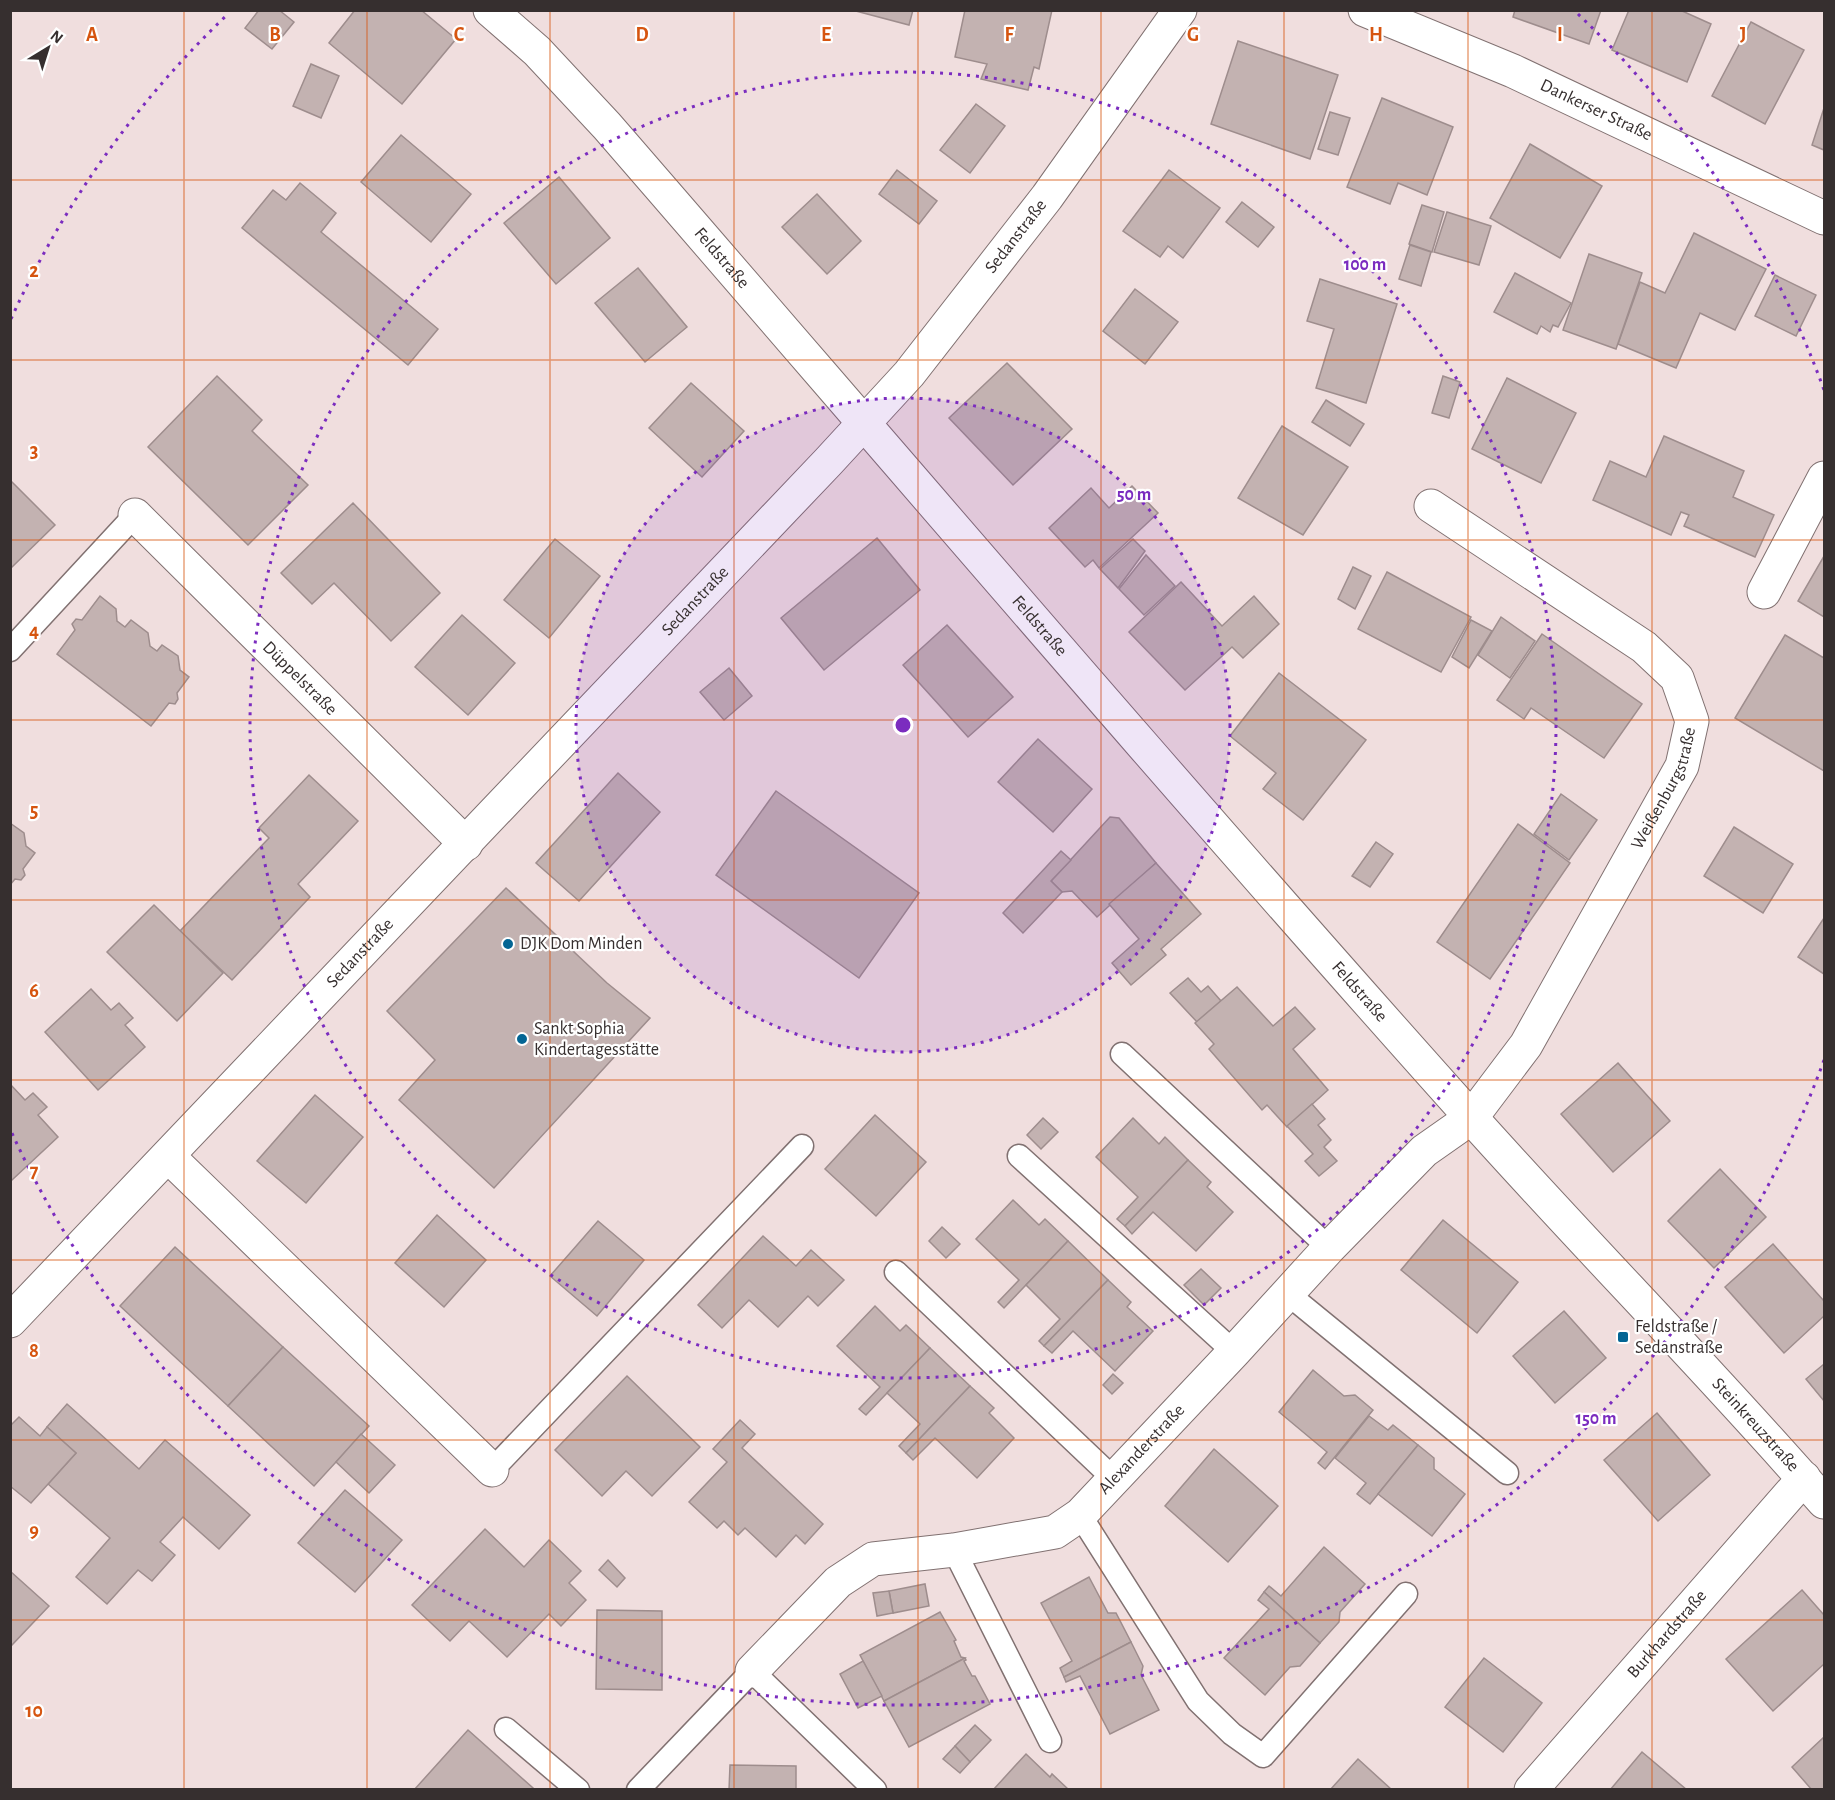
<svg xmlns="http://www.w3.org/2000/svg" width="1835" height="1800" font-family="'Alegreya Sans',sans-serif">
	<style>
		.building { fill: #c3b2b1; stroke: #9e8d8d; stroke-width: 1.5 }
		.lines { fill: none; stroke-linecap: round; stroke-linejoin: round }
		.service-casing { stroke: #817171; stroke-width: 25 }
		.minor-casing { stroke: #817171; stroke-width: 35 }
		.service { stroke: #fff; stroke-width: 22 }
		.minor { stroke: #fff; stroke-width: 33 }
		.grid { fill: none; stroke: #d65510; stroke-width: 1.5; stroke-opacity: 0.55 }
		.ring { fill: none; stroke: #7b2cbf; stroke-width: 3; stroke-dasharray: 3 6 }
		.poi-dot { fill: #036594; stroke: #fff; stroke-width: 2 }
		.labels { text-anchor: middle; dominant-baseline: central; stroke-width: 4.5; stroke-linejoin: round; paint-order: stroke }
		.street-label { font-size: 18px; fill: #362f2f; stroke: #fff }
		.poi-label { font-size: 18px; fill: #362f2f; stroke: #fff; text-anchor: start }
		.grid-label { font-size: 20px; text-anchor: middle; font-weight: bold; fill: #d65510; stroke: #fff; stroke-width: 4.5; stroke-linejoin: round; paint-order: stroke }
		.centre { fill: #7b2cbf; stroke: #fff; stroke-width: 3 }
		.ring-label { font-size: 18px; text-anchor: middle; font-weight: bold; fill: #7b2cbf; stroke: #fff; stroke-width: 4.5; stroke-linejoin: round; paint-order: stroke }
	</style>
	<rect width="100%" height="100%" fill="#f0dede"/>
	<g class="building">
		<path d="M 259,10 L 279,10 L 294,22 L 272,49 L 245,28 Z"/>
		<path d="M 355,10 L 421,10 L 456,39 L 402,104 L 329,43 Z"/>
		<path d="M 852,10 L 913,10 L 909,25 Z"/>
		<path d="M 965,10 L 1052,10 L 1039,69 L 1034,67 L 1028,90 L 981,79 L 987,64 L 955,57 Z"/>
		<path d="M 1515,10 L 1601,10 L 1589,44 L 1513,17 Z"/>
		<path d="M 1629,10 L 1680,10 L 1711,24 L 1687,82 L 1612,50 Z"/>
		<path d="M 1751,22 L 1804,50 L 1765,124 L 1712,96 Z"/>
		<path d="M 1238,41 L 1338,75 L 1310,159 L 1211,124 Z"/>
		<path d="M 311,64 L 339,76 L 321,118 L 293,106 Z"/>
		<path d="M 1382,98 L 1453,127 L 1427,195 L 1398,183 L 1390,204 L 1347,187 Z"/>
		<path d="M 976,104 L 1005,126 L 970,173 L 940,150 Z"/>
		<path d="M 1824,108 L 1824,150 L 1812,145 Z"/>
		<path d="M 1330,112 L 1350,118 L 1338,155 L 1318,149 Z"/>
		<path d="M 401,135 L 471,194 L 431,242 L 361,182 Z"/>
		<path d="M 1530,144 L 1602,186 L 1560,258 L 1490,218 Z"/>
		<path d="M 897,170 L 937,201 L 919,224 L 879,194 Z"/>
		<path d="M 1169,170 L 1220,208 L 1183,258 L 1168,246 L 1160,257 L 1123,231 Z"/>
		<path d="M 559,177 L 610,238 L 556,284 L 504,223 Z"/>
		<path d="M 300,183 L 336,213 L 321,232 L 438,329 L 408,365 L 242,228 L 273,190 L 286,200 Z"/>
		<path d="M 817,194 L 861,241 L 827,274 L 782,227 Z"/>
		<path d="M 1242,202 L 1274,227 L 1258,247 L 1226,222 Z"/>
		<path d="M 1422,205 L 1444,212 L 1432,252 L 1409,244 Z"/>
		<path d="M 1447,212 L 1491,226 L 1479,265 L 1434,252 Z"/>
		<path d="M 1694,233 L 1766,269 L 1735,330 L 1700,313 L 1676,368 L 1618,344 L 1640,282 L 1665,293 Z"/>
		<path d="M 1410,245 L 1431,252 L 1421,286 L 1399,279 Z"/>
		<path d="M 1589,254 L 1642,273 L 1616,349 L 1563,330 Z"/>
		<path d="M 638,268 L 687,327 L 645,362 L 595,303 Z"/>
		<path d="M 1515,273 L 1571,303 L 1558,327 L 1553,325 L 1550,332 L 1541,326 L 1537,334 L 1494,312 Z"/>
		<path d="M 1775,275 L 1816,295 L 1796,336 L 1755,316 Z"/>
		<path d="M 1320,279 L 1397,304 L 1366,403 L 1316,388 L 1334,329 L 1307,321 Z"/>
		<path d="M 1135,289 L 1178,322 L 1145,364 L 1103,331 Z"/>
		<path d="M 1007,363 L 1072,429 L 1013,485 L 949,418 Z"/>
		<path d="M 217,376 L 262,420 L 252,431 L 308,485 L 248,545 L 148,447 Z"/>
		<path d="M 1443,376 L 1460,382 L 1449,418 L 1432,413 Z"/>
		<path d="M 1507,378 L 1576,413 L 1541,483 L 1472,449 Z"/>
		<path d="M 691,383 L 744,431 L 702,477 L 649,428 Z"/>
		<path d="M 1326,400 L 1364,424 L 1350,446 L 1312,422 Z"/>
		<path d="M 1282,426 L 1348,467 L 1303,535 L 1238,498 Z"/>
		<path d="M 1664,436 L 1744,471 L 1733,497 L 1774,515 L 1755,557 L 1684,526 L 1689,515 L 1681,512 L 1671,535 L 1593,500 L 1610,461 L 1646,477 Z"/>
		<path d="M 10,480 L 55,525 L 10,569 Z"/>
		<path d="M 1132,486 L 1158,513 L 1099,568 L 1093,560 L 1085,567 L 1049,528 L 1091,488 L 1109,508 Z"/>
		<path d="M 353,503 L 440,593 L 391,641 L 334,583 L 312,604 L 281,573 Z"/>
		<path d="M 877,538 L 920,590 L 824,670 L 781,618 Z"/>
		<path d="M 555,539 L 600,576 L 549,638 L 504,600 Z"/>
		<path d="M 1133,539 L 1145,551 L 1118,588 L 1100,569 Z"/>
		<path d="M 1146,555 L 1175,586 L 1144,615 L 1119,589 Z"/>
		<path d="M 1824,556 L 1824,617 L 1798,601 Z"/>
		<path d="M 1353,567 L 1371,576 L 1355,609 L 1338,599 Z"/>
		<path d="M 1387,572 L 1471,617 L 1441,672 L 1358,629 Z"/>
		<path d="M 1181,582 L 1222,626 L 1254,596 L 1279,624 L 1243,658 L 1232,647 L 1185,690 L 1129,632 Z"/>
		<path d="M 100,596 L 116,609 L 117,621 L 125,627 L 131,620 L 148,633 L 150,646 L 157,651 L 162,645 L 178,656 L 180,670 L 189,677 L 177,693 L 178,699 L 175,704 L 169,703 L 151,726 L 57,654 L 75,630 L 72,624 L 76,619 L 82,620 Z"/>
		<path d="M 462,615 L 515,663 L 468,715 L 415,667 Z"/>
		<path d="M 1501,617 L 1535,641 L 1510,678 L 1478,655 Z"/>
		<path d="M 1471,620 L 1492,631 L 1469,668 L 1452,657 Z"/>
		<path d="M 947,625 L 1013,697 L 968,737 L 903,665 Z"/>
		<path d="M 1542,634 L 1642,704 L 1604,758 L 1531,708 L 1524,719 L 1497,700 Z"/>
		<path d="M 1785,635 L 1824,658 L 1824,771 L 1735,718 Z"/>
		<path d="M 729,668 L 752,696 L 724,720 L 700,692 Z"/>
		<path d="M 1279,673 L 1366,740 L 1303,820 L 1263,789 L 1276,773 L 1230,736 Z"/>
		<path d="M 1038,739 L 1092,789 L 1053,832 L 998,782 Z"/>
		<path d="M 618,773 L 660,812 L 579,901 L 536,863 Z"/>
		<path d="M 309,775 L 358,821 L 298,884 L 310,897 L 232,980 L 180,931 L 269,838 L 259,828 Z"/>
		<path d="M 776,791 L 919,893 L 859,978 L 716,875 Z"/>
		<path d="M 1561,794 L 1597,820 L 1569,860 L 1534,834 Z"/>
		<path d="M 1110,817 L 1119,818 L 1156,863 L 1097,917 L 1072,891 L 1062,892 L 1051,881 Z"/>
		<path d="M 10,823 L 24,833 L 26,846 L 35,853 L 23,869 L 25,875 L 21,880 L 15,879 L 10,885 Z"/>
		<path d="M 1518,824 L 1570,863 L 1490,979 L 1437,942 Z"/>
		<path d="M 1734,827 L 1793,864 L 1763,913 L 1704,876 Z"/>
		<path d="M 1376,842 L 1393,854 L 1370,887 L 1352,876 Z"/>
		<path d="M 1061,851 L 1071,860 L 1051,881 L 1062,892 L 1023,933 L 1003,913 Z"/>
		<path d="M 1156,863 L 1201,914 L 1161,949 L 1166,955 L 1131,985 L 1112,963 L 1139,939 L 1109,904 Z"/>
		<path d="M 506,888 L 607,983 L 650,1018 L 494,1188 L 399,1100 L 435,1060 L 387,1011 Z"/>
		<path d="M 154,905 L 223,973 L 177,1021 L 107,952 Z"/>
		<path d="M 1824,918 L 1824,974 L 1798,957 Z"/>
		<path d="M 1188,978 L 1201,992 L 1208,986 L 1221,1001 L 1197,1022 L 1170,993 Z"/>
		<path d="M 1237,987 L 1273,1026 L 1295,1007 L 1315,1029 L 1293,1049 L 1328,1090 L 1287,1127 L 1267,1105 L 1262,1110 L 1209,1049 L 1214,1044 L 1195,1023 Z"/>
		<path d="M 91,989 L 111,1010 L 119,1003 L 133,1018 L 125,1025 L 145,1047 L 98,1090 L 45,1032 Z"/>
		<path d="M 1618,1063 L 1670,1121 L 1613,1172 L 1561,1114 Z"/>
		<path d="M 10,1084 L 25,1100 L 33,1093 L 47,1107 L 38,1115 L 58,1137 L 12,1180 L 10,1178 Z"/>
		<path d="M 315,1095 L 363,1137 L 306,1203 L 257,1161 Z"/>
		<path d="M 1312,1104 L 1325,1119 L 1318,1125 L 1331,1140 L 1324,1147 L 1337,1161 L 1319,1176 L 1305,1161 L 1313,1154 L 1287,1126 Z"/>
		<path d="M 875,1115 L 926,1162 L 876,1216 L 825,1169 Z"/>
		<path d="M 1043,1118 L 1058,1132 L 1041,1149 L 1027,1135 Z"/>
		<path d="M 1133,1118 L 1159,1144 L 1165,1137 L 1188,1160 L 1125,1226 L 1117,1219 L 1138,1197 L 1096,1157 Z"/>
		<path d="M 1188,1160 L 1211,1182 L 1207,1187 L 1233,1212 L 1196,1251 L 1153,1212 L 1132,1234 L 1125,1226 Z"/>
		<path d="M 1720,1169 L 1766,1217 L 1714,1268 L 1668,1221 Z"/>
		<path d="M 1013,1200 L 1039,1225 L 1045,1219 L 1068,1241 L 1004,1308 L 998,1302 L 1019,1280 L 976,1239 Z"/>
		<path d="M 437,1215 L 486,1260 L 444,1307 L 395,1263 Z"/>
		<path d="M 1443,1220 L 1518,1282 L 1477,1333 L 1401,1270 Z"/>
		<path d="M 598,1221 L 644,1260 L 597,1316 L 550,1276 Z"/>
		<path d="M 942,1227 L 960,1244 L 946,1258 L 929,1241 Z"/>
		<path d="M 763,1236 L 796,1266 L 811,1250 L 844,1280 L 818,1306 L 808,1296 L 778,1327 L 749,1300 L 722,1328 L 698,1305 Z"/>
		<path d="M 1068,1241 L 1108,1280 L 1044,1346 L 1039,1341 L 1060,1319 L 1026,1285 Z"/>
		<path d="M 1773,1244 L 1824,1301 L 1824,1316 L 1784,1353 L 1725,1287 Z"/>
		<path d="M 175,1247 L 283,1347 L 228,1406 L 120,1306 Z"/>
		<path d="M 1201,1269 L 1221,1288 L 1204,1305 L 1184,1285 Z"/>
		<path d="M 1108,1280 L 1131,1302 L 1127,1307 L 1153,1331 L 1115,1371 L 1073,1331 L 1052,1353 L 1044,1346 Z"/>
		<path d="M 875,1306 L 900,1331 L 906,1325 L 930,1348 L 866,1415 L 859,1409 L 880,1387 L 837,1346 Z"/>
		<path d="M 1564,1311 L 1606,1358 L 1555,1403 L 1513,1356 Z"/>
		<path d="M 283,1347 L 369,1426 L 314,1486 L 228,1406 Z"/>
		<path d="M 930,1348 L 970,1386 L 906,1453 L 899,1446 L 920,1424 L 887,1393 Z"/>
		<path d="M 1824,1364 L 1824,1401 L 1806,1379 Z"/>
		<path d="M 1313,1370 L 1344,1396 L 1355,1395 L 1373,1410 L 1325,1469 L 1318,1463 L 1327,1452 L 1279,1412 Z"/>
		<path d="M 1113,1374 L 1123,1383 L 1112,1394 L 1103,1385 Z"/>
		<path d="M 627,1376 L 700,1447 L 652,1496 L 626,1471 L 602,1496 L 555,1450 Z"/>
		<path d="M 970,1386 L 994,1408 L 989,1413 L 1014,1438 L 977,1478 L 935,1438 L 913,1460 L 906,1453 Z"/>
		<path d="M 67,1404 L 139,1469 L 165,1440 L 250,1515 L 219,1549 L 183,1517 L 160,1542 L 175,1555 L 152,1581 L 138,1570 L 107,1604 L 76,1577 L 110,1538 L 48,1484 L 76,1453 L 47,1427 Z"/>
		<path d="M 1657,1413 L 1710,1475 L 1658,1521 L 1604,1460 Z"/>
		<path d="M 1369,1416 L 1388,1430 L 1393,1425 L 1418,1445 L 1370,1504 L 1357,1494 L 1366,1483 L 1335,1458 Z"/>
		<path d="M 19,1417 L 40,1436 L 47,1427 L 76,1453 L 31,1503 L 10,1486 L 10,1426 Z"/>
		<path d="M 740,1420 L 755,1434 L 742,1448 L 823,1524 L 805,1544 L 796,1535 L 776,1557 L 745,1528 L 738,1535 L 724,1521 L 717,1528 L 689,1502 L 727,1462 L 713,1449 Z"/>
		<path d="M 361,1434 L 395,1465 L 369,1493 L 336,1462 Z"/>
		<path d="M 1418,1445 L 1434,1458 L 1434,1469 L 1465,1494 L 1432,1536 L 1378,1494 Z"/>
		<path d="M 1214,1449 L 1278,1506 L 1228,1562 L 1165,1506 Z"/>
		<path d="M 345,1490 L 402,1540 L 355,1592 L 298,1543 Z"/>
		<path d="M 485,1529 L 524,1567 L 549,1540 L 581,1571 L 569,1583 L 586,1600 L 561,1626 L 549,1614 L 507,1657 L 469,1621 L 450,1641 L 412,1605 Z"/>
		<path d="M 1324,1547 L 1365,1584 L 1340,1612 L 1339,1622 L 1320,1643 L 1264,1592 L 1269,1586 L 1281,1596 Z"/>
		<path d="M 608,1560 L 625,1578 L 617,1587 L 599,1570 Z"/>
		<path d="M 10,1571 L 49,1606 L 10,1647 Z"/>
		<path d="M 1089,1577 L 1108,1613 L 1116,1613 L 1131,1642 L 1064,1677 L 1060,1668 L 1072,1661 L 1041,1603 Z"/>
		<path d="M 925,1584 L 929,1606 L 893,1613 L 889,1591 Z"/>
		<path d="M 1802,1590 L 1824,1615 L 1824,1664 L 1773,1711 L 1726,1659 Z"/>
		<path d="M 889,1591 L 893,1613 L 877,1616 L 873,1593 Z"/>
		<path d="M 1264,1592 L 1320,1643 L 1300,1666 L 1290,1667 L 1265,1695 L 1224,1658 L 1269,1609 L 1258,1600 Z"/>
		<path d="M 597,1610 L 662,1611 L 662,1690 L 596,1689 Z"/>
		<path d="M 940,1612 L 956,1640 L 954,1641 L 961,1657 L 965,1658 L 884,1701 L 860,1655 Z"/>
		<path d="M 1131,1642 L 1143,1666 L 1141,1675 L 1159,1710 L 1110,1734 L 1080,1676 L 1066,1682 L 1064,1677 Z"/>
		<path d="M 965,1658 L 966,1660 L 964,1661 L 972,1676 L 975,1676 L 990,1704 L 909,1747 L 884,1701 Z"/>
		<path d="M 1484,1658 L 1542,1703 L 1503,1752 L 1445,1707 Z"/>
		<path d="M 863,1661 L 882,1696 L 858,1708 L 840,1674 Z"/>
		<path d="M 975,1725 L 991,1740 L 970,1762 L 955,1746 Z"/>
		<path d="M 468,1730 L 533,1788 L 532,1790 L 414,1790 Z"/>
		<path d="M 1824,1737 L 1824,1790 L 1812,1790 L 1792,1767 Z"/>
		<path d="M 955,1746 L 970,1762 L 960,1773 L 943,1759 Z"/>
		<path d="M 1642,1752 L 1687,1790 L 1610,1790 Z"/>
		<path d="M 1026,1754 L 1050,1777 L 1052,1774 L 1069,1790 L 993,1790 Z"/>
		<path d="M 1358,1759 L 1392,1790 L 1330,1790 Z"/>
		<path d="M 730,1765 L 796,1766 L 796,1790 L 729,1790 Z"/>
	</g>
	<g class="lines">
		<defs>
			<g id="service">
				<path d="M 10,650 L 135,515"/>
				<path d="M 1122,1054 L 1329,1248"/>
				<path d="M 1019,1156 L 1234,1352"/>
				<path d="M 896,1272 L 1115,1480"/>
				<path d="M 1288,1294 L 1507,1473"/>
				<path d="M 492,1470 L 802,1146"/>
				<path d="M 1080,1515 L 1198,1701 L 1232,1734 L 1263,1756 L 1406,1594"/>
				<path d="M 954,1550 L 1050,1741"/>
				<path d="M 506,1729 L 578,1790"/>
				<path d="M 638,1790 L 752,1671 L 875,1790"/>
			</g>
			<g id="minor">
				<path id="s1" d="M 490,10 L 537,51 L 607,126 C 893,456 1177,789 1468,1114 C 1585,1245 1709,1370 1824,1502"/>
				<path id="s2" d="M 1365,10 L 1513,71 L 1824,218"/>
				<path id="s3" d="M 135,515 L 466,844"/>
				<path d="M 1764,592 L 1824,478"/>
				<path d="M 168,1156 L 492,1470"/>
				<path id="s4" d="M 10,1321 L 828,462 L 909,374 L 1047,197 L 1180,10"/>
				<path id="s5" d="M 752,1671 L 838,1582 L 873,1559 L 954,1550 L 1055,1532 L 1080,1515 L 1234,1352 L 1329,1248 L 1424,1151 L 1471,1118 L 1526,1045 L 1682,766 L 1692,721 L 1677,678 L 1644,647 L 1431,506"/>
				<path id="s6" d="M 1531,1790 L 1804,1478"/>
			</g>
		</defs>
		<use href="#service" class="service-casing"/>
		<use href="#minor" class="minor-casing"/>
		<use href="#service" class="service"/>
		<use href="#minor" class="minor"/>
	</g>
	<path class="grid" d="M 184,10 L 184,1790M 367,10 L 367,1790M 550,10 L 550,1790M 734,10 L 734,1790M 918,10 L 918,1790M 1101,10 L 1101,1790M 1284,10 L 1284,1790M 1468,10 L 1468,1790M 1652,10 L 1652,1790M 10,180 L 1824,180M 10,360 L 1824,360M 10,540 L 1824,540M 10,720 L 1824,720M 10,900 L 1824,900M 10,1080 L 1824,1080M 10,1260 L 1824,1260M 10,1440 L 1824,1440M 10,1620 L 1824,1620"/>
	<circle cx="903" cy="725" r="327" fill="#7b2cbf" fill-opacity=".12"/>
	<g class="ring">
		<circle cx="903" cy="725" r="327"/>
		<circle cx="903" cy="725" r="653"/>
		<path d="M1824 1060A980 980 0 0 1 11 1131M11 319A980 980 0 0 1 228 14M1578 14A980 980 0 0 1 1824 390"/>
	</g>
	<g class="poi-dot">
		<circle cx="508" cy="944" r="6"/>
		<circle cx="522" cy="1039" r="6"/>
		<rect x="1617" y="1331" width="12" height="12" rx="3"/>
	</g>
	<g class="labels">
		<g class="street-label">
			<text stroke="none"><textPath href="#s2" startOffset="252">Dankerser Straße</textPath></text>
			<text stroke="none"><textPath href="#s4" startOffset="1480">Sedanstraße</textPath></text>
			<text stroke="none"><textPath href="#s1" startOffset="340">Feldstraße</textPath></text>
			<text stroke="none"><textPath href="#s4" startOffset="994">Sedanstraße</textPath></text>
			<text stroke="none"><textPath href="#s1" startOffset="826">Feldstraße</textPath></text>
			<text stroke="none"><textPath href="#s3" startOffset="232">Düppelstraße</textPath></text>
			<text stroke="none"><textPath href="#s5" startOffset="1322">Weißenburgstraße</textPath></text>
			<text stroke="none"><textPath href="#s4" startOffset="508">Sedanstraße</textPath></text>
			<text stroke="none"><textPath href="#s1" startOffset="1312">Feldstraße</textPath></text>
			<text stroke="none"><textPath href="#s1" startOffset="1899">Steinkreuzstraße</textPath></text>
			<text stroke="none"><textPath href="#s5" startOffset="470">Alexanderstraße</textPath></text>
			<text stroke="none"><textPath href="#s6" startOffset="207">Burkhardstraße</textPath></text>
		</g>
		<g class="poi-label">
			<text x="520" y="944">DJK Dom Minden</text>
			<text x="534" y="1029">Sankt Sophia<tspan x="534" dy="21">Kindertagesstätte</tspan></text>
			<text x="1635" y="1327">Feldstraße /<tspan x="1635" dy="21">Sedanstraße</tspan></text>
		</g>
	</g>
	<g class="grid-label">
		<text x="92" y="41">A</text>
		<text x="275" y="41">B</text>
		<text x="459" y="41">C</text>
		<text x="642" y="41">D</text>
		<text x="826" y="41">E</text>
		<text x="1009" y="41">F</text>
		<text x="1193" y="41">G</text>
		<text x="1376" y="41">H</text>
		<text x="1560" y="41">I</text>
		<text x="1743" y="41">J</text>
		<text x="34" y="277">2</text>
		<text x="34" y="457">3</text>
		<text x="34" y="637">4</text>
		<text x="34" y="817">5</text>
		<text x="34" y="997">6</text>
		<text x="34" y="1177">7</text>
		<text x="34" y="1357">8</text>
		<text x="34" y="1537">9</text>
		<text x="34" y="1717">10</text>
	</g>
	<circle cx="903" cy="725" r="9" class="centre"/>
	<g class="ring-label">
		<text x="1365" y="270">100 m</text>
		<text x="1134" y="500">50 m</text>
		<text x="1596" y="1424">150 m</text>
	</g>
	<rect width="1835" height="1800" fill="none" stroke="#362f2f" stroke-width="24"/>
	<g transform="translate(48 48) rotate(38)" stroke="#ffffff" stroke-width="4.5" paint-order="stroke">
	<path d="M0-4.5L10 22L0 15L-10 22Z" fill="#362f2f"/>
	<text y="-9" font-size="16" font-weight="bold" text-anchor="middle" fill="#362f2f">N</text>
	</g>
</svg>
